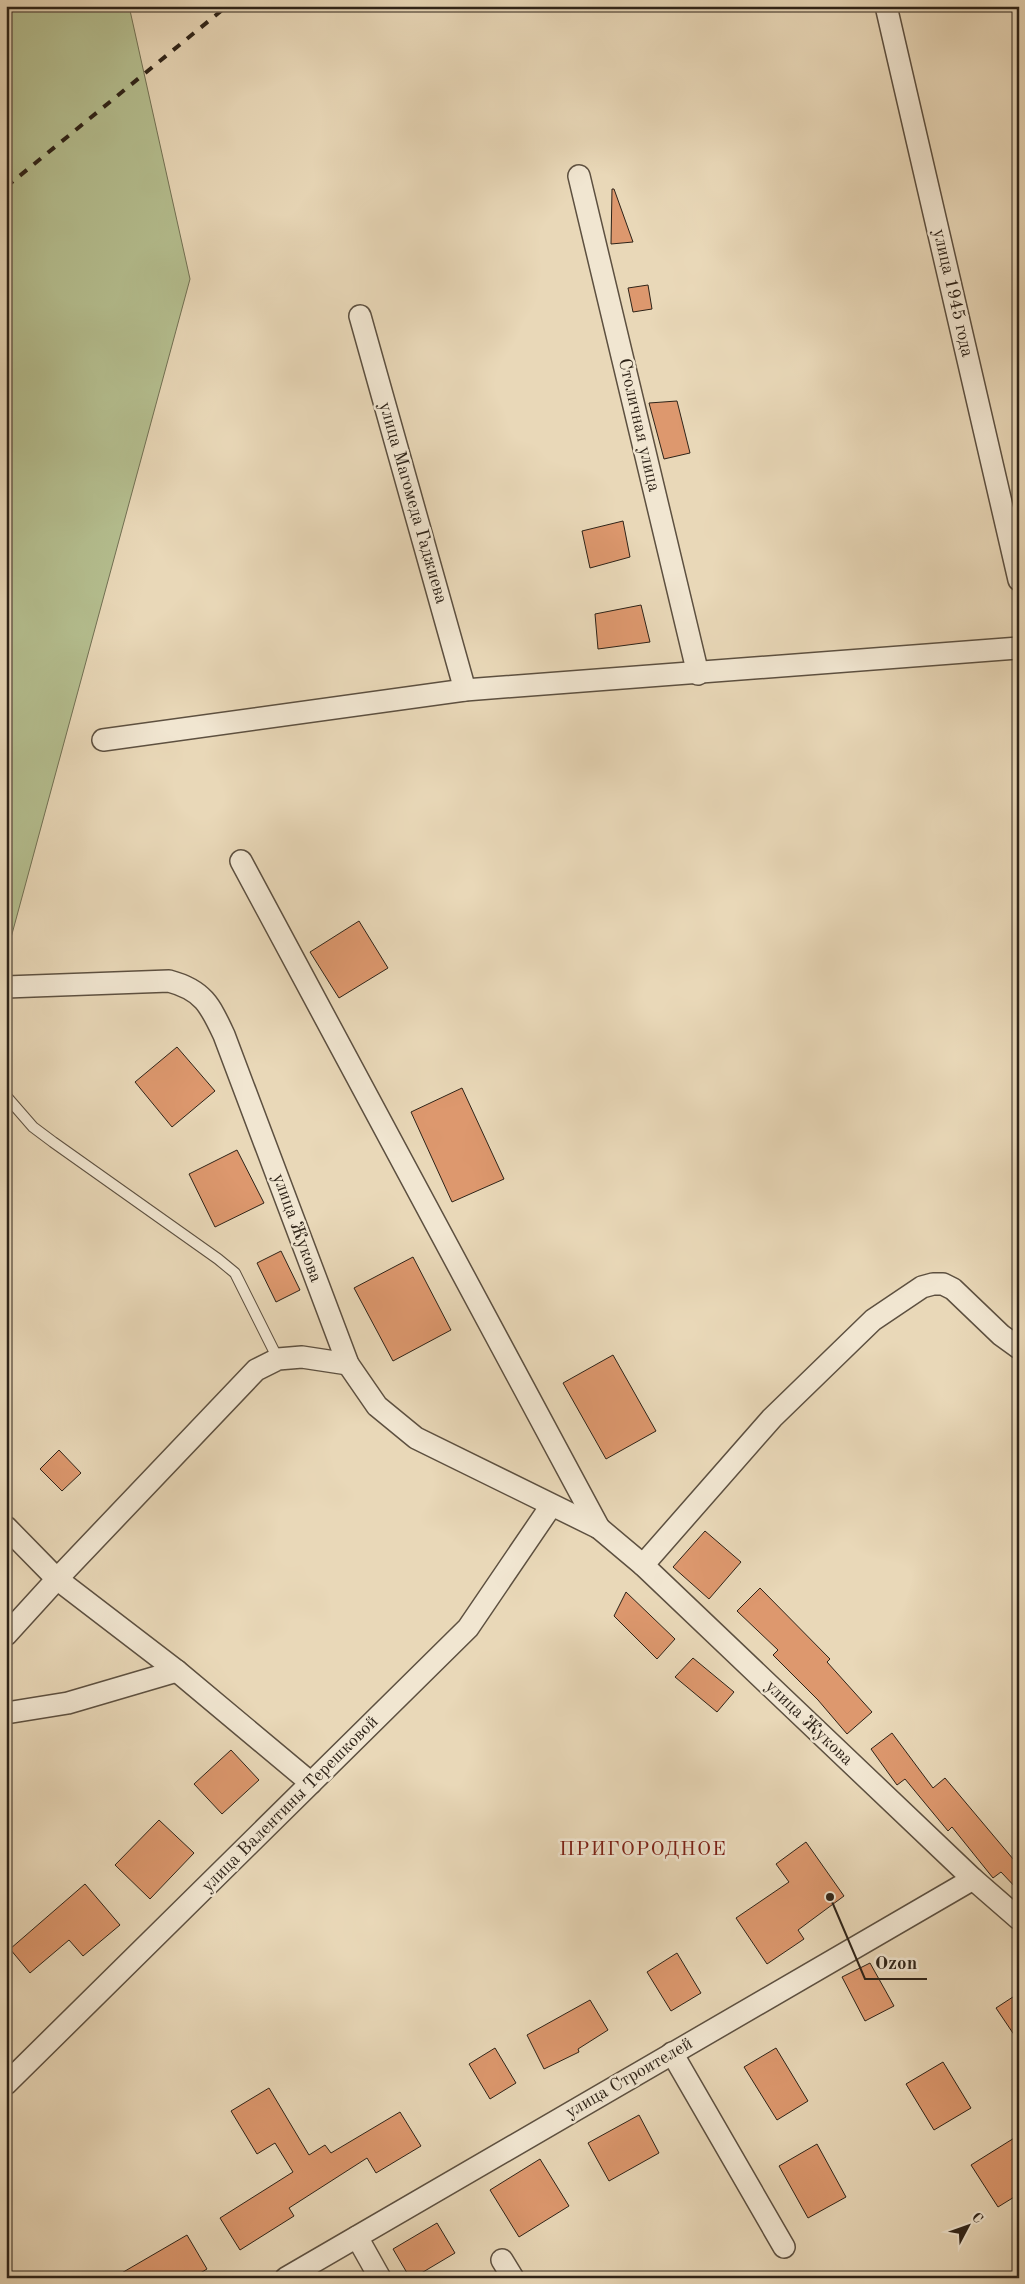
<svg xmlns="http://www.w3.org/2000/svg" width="1025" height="2284" font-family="'Old Standard TT',serif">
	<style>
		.green { fill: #b5bf90; stroke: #727154 }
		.building { fill: #dd986e; stroke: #2e2318 }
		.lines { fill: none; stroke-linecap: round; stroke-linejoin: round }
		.lane-casing { stroke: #5d5040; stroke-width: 12 }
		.street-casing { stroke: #5d5040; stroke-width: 24 }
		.lane { stroke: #f1e6d1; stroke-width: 10 }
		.street { stroke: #f1e6d1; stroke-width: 21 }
		.rail { stroke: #2e2318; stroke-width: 4; stroke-dasharray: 9 9; stroke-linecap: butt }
		.labels { text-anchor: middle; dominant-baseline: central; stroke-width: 5; stroke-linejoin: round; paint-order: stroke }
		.street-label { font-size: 18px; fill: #2e2318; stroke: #f1e6d1 }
		.quarter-label { font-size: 20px; letter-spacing: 1px; fill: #7a1f14; stroke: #f1e6d1 }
		.leader { fill: none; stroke: #2e2318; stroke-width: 2 }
		.callout-dot { fill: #2e2318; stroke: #f1e6d1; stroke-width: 2 }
		.callout-label { font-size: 19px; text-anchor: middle; font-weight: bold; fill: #2e2318; stroke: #f1e6d1; stroke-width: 5; stroke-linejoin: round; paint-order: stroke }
	</style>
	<rect width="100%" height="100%" fill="#e9d8b8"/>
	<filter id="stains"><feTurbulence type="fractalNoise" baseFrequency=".004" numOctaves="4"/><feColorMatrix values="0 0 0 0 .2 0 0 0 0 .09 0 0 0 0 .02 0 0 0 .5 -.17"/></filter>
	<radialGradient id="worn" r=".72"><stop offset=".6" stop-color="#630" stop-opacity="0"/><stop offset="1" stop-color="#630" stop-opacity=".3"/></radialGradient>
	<path class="green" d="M 6,6 L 129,6 L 190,279 L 6,956 Z"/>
	<g class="building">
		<path d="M 612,189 L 614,189 L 633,242 L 611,244 Z"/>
		<path d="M 648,285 L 652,309 L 633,312 L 628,288 Z"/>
		<path d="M 677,401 L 690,453 L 664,459 L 649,403 Z"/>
		<path d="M 623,521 L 630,557 L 590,568 L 582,531 Z"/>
		<path d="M 641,605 L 650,642 L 598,649 L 595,614 Z"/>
		<path d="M 359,921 L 388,968 L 339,998 L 310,952 Z"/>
		<path d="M 177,1047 L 215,1091 L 172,1127 L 135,1082 Z"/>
		<path d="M 462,1088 L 504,1179 L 452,1202 L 411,1112 Z"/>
		<path d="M 237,1150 L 264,1203 L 215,1227 L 189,1174 Z"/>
		<path d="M 281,1251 L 300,1290 L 276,1302 L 257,1263 Z"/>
		<path d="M 413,1257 L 451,1330 L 393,1361 L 354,1288 Z"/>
		<path d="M 613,1355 L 656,1431 L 606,1459 L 563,1383 Z"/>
		<path d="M 59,1450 L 81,1473 L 62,1491 L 40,1469 Z"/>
		<path d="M 705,1531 L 741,1562 L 709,1599 L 673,1567 Z"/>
		<path d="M 760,1588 L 830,1659 L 827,1662 L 872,1712 L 847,1734 L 818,1700 L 773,1655 L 778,1650 L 737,1611 Z"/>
		<path d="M 626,1592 L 675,1639 L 657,1659 L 614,1616 Z"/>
		<path d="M 693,1658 L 734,1692 L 717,1712 L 675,1677 Z"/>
		<path d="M 892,1733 L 933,1788 L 945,1778 L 1019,1866 L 1019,1891 L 1001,1872 L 993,1878 L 952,1827 L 948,1831 L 905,1779 L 897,1785 L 871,1749 Z"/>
		<path d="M 231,1750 L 259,1780 L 222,1814 L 194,1784 Z"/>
		<path d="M 159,1820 L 194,1853 L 150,1899 L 115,1865 Z"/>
		<path d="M 806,1842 L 844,1896 L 798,1930 L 804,1939 L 767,1964 L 736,1918 L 789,1882 L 776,1864 Z"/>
		<path d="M 85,1884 L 120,1925 L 83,1956 L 69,1940 L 30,1973 L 10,1949 Z"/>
		<path d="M 677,1953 L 701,1993 L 671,2011 L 647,1972 Z"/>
		<path d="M 870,1963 L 894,2006 L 865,2021 L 842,1977 Z"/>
		<path d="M 1019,1993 L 1019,2042 L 996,2008 Z"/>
		<path d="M 590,2000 L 608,2030 L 578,2049 L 579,2052 L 544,2069 L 527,2035 Z"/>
		<path d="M 495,2048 L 516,2083 L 490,2099 L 469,2064 Z"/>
		<path d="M 776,2048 L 808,2101 L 777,2120 L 744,2067 Z"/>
		<path d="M 943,2062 L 971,2108 L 934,2130 L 906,2084 Z"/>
		<path d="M 269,2088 L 309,2155 L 325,2145 L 331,2153 L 400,2112 L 421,2146 L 376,2173 L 367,2158 L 289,2208 L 294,2216 L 240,2250 L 220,2218 L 293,2172 L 275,2143 L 257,2154 L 231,2111 Z"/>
		<path d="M 639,2115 L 659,2153 L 609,2181 L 588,2143 Z"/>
		<path d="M 1019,2135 L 1019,2194 L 998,2207 L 971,2165 Z"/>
		<path d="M 817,2144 L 846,2197 L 808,2218 L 779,2166 Z"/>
		<path d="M 540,2159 L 569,2206 L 519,2237 L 490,2190 Z"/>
		<path d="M 437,2223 L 455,2253 L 413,2278 L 410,2278 L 393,2249 Z"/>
		<path d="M 187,2235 L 207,2269 L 192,2278 L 113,2278 Z"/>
	</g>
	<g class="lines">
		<defs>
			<path id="lane" d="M 6,1096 L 33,1127 L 53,1142 L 218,1259 L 235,1273 L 278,1359"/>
			<g id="street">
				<path d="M 886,6 L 1019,580"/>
				<path d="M 579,176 L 698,674"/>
				<path d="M 360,316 L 465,690"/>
				<path d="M 103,740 L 465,690 L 1019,648"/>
				<path d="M 241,861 L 599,1528"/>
				<path d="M 6,987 L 169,981 C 203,990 210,1005 224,1035 L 348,1364 L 377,1406 L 416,1438 L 599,1528 L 643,1565 L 973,1879 L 1019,1919"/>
				<path d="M 6,1527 L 57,1579 L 177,1671 L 311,1783"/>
				<path d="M 643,1565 L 772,1418 L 873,1320 L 922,1287 L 933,1284 L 943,1284 L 953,1289 L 1001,1335 L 1019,1348"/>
				<path d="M 6,1635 L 57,1579 L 256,1370 L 278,1359 L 302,1357 L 348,1364"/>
				<path d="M 6,1713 L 68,1703 L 177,1671"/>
				<path d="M 672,2053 L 784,2247"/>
				<path d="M 6,2084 L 468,1628 L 551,1506"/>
				<path d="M 357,2237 L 380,2278"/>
				<path d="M 502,2260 L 513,2278"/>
				<path d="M 286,2278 L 973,1879"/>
			</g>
		</defs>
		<use href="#lane" class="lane-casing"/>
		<use href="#street" class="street-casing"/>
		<use href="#lane" class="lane"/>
		<use href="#street" class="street"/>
		<path class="rail" d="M 6,187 L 227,6"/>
	</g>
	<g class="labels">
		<g class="street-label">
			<text transform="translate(953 293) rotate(77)">улица 1945 года</text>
			<text transform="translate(639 425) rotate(77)">Столичная улица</text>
			<text transform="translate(413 503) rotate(74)">улица Магомеда Гаджиева</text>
			<text transform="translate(297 1228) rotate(70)">улица Жукова</text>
			<text transform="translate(809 1723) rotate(44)">улица Жукова</text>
			<text transform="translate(290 1804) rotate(-45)">улица Валентины Терешковой</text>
			<text transform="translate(629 2078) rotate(-30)">улица Строителей</text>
		</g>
		<g class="quarter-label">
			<text x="643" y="1850">ПРИГОРОДНОЕ</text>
		</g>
	</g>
	<path class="leader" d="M830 1897L865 1979H927"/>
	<circle class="callout-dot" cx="830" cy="1897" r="5"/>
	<g class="callout-label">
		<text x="896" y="1969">Ozon</text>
	</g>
	<rect width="1025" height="2284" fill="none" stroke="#e9d8b8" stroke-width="25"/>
	<rect x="8" y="8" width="1010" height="2269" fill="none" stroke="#2e2318" stroke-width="2.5"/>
	<rect x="12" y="12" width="1000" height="2259" fill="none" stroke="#2e2318"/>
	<g transform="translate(968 2226) rotate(49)" stroke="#f1e6d1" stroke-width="4" paint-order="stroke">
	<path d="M0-4L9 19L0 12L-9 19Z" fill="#2e2318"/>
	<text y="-8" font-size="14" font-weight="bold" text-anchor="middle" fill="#2e2318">С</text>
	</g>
	<rect width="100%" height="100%" filter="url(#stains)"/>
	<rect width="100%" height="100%" fill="url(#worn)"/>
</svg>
